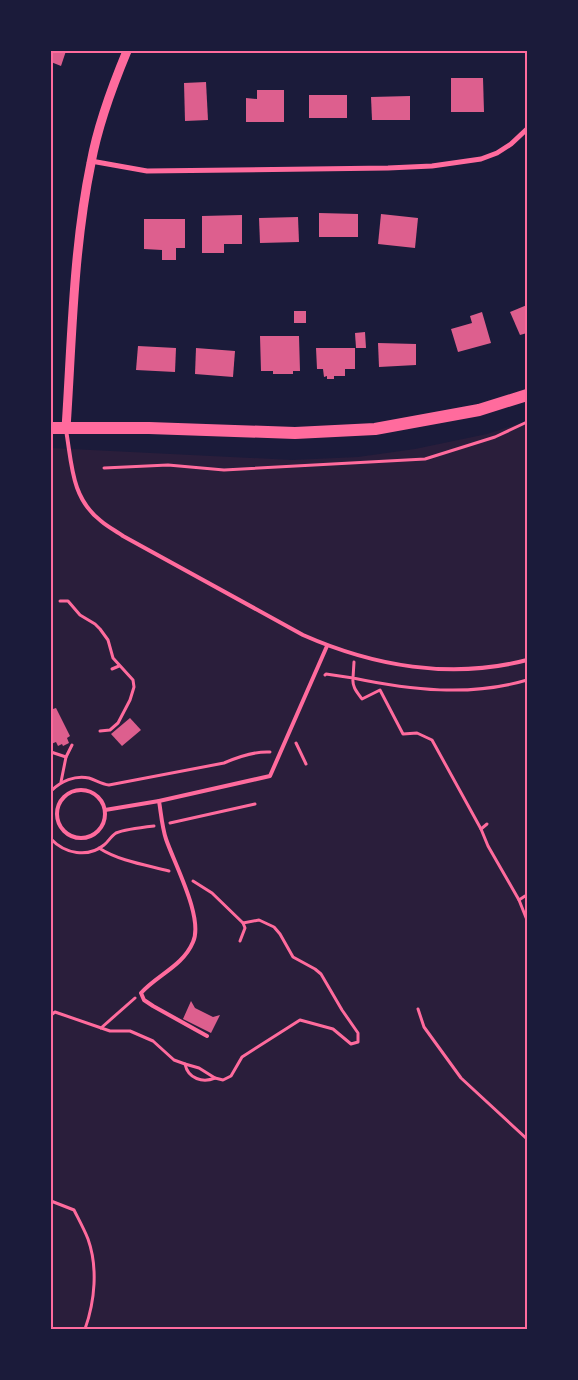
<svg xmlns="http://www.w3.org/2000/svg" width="578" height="1380" font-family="'Open Sans',sans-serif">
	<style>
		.green { fill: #2a1e3b }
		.building { fill: #dd5f8e }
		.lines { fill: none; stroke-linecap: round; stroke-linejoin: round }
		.path { stroke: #ff6b9d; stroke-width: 3 }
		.service { stroke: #ff6b9d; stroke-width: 4 }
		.minor { stroke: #ff6b9d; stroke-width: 5 }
		.tertiary { stroke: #ff6b9d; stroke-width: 9 }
		.primary { stroke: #ff6b9d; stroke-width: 12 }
		.neatline { fill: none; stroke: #ff6b9d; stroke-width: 2 }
	</style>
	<rect width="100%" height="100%" fill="#1b1b3a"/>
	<path class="green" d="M 527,421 L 527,1329 L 51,1329 L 51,448 L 292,460 L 358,457 L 415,449 L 487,434 Z"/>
	<g class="building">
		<path d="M 51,51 L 66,51 L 61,66 L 51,62 Z"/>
		<path d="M 451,78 L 483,78 L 484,112 L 451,112 Z"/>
		<path d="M 206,82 L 208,120 L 185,121 L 184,83 Z"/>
		<path d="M 257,90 L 284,90 L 284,122 L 246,122 L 246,98 L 257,99 Z"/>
		<rect x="309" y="95" width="38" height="23"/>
		<path d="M 410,96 L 410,120 L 372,120 L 371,97 Z"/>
		<path d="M 319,213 L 358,214 L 358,237 L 319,237 Z"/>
		<path d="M 381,214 L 418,218 L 415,248 L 378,244 Z"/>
		<path d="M 242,215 L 242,244 L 224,244 L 224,253 L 202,253 L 202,216 Z"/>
		<path d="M 298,217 L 299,242 L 260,243 L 259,218 Z"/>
		<path d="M 144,219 L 185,219 L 185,248 L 176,248 L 176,260 L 162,260 L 162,250 L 144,249 Z"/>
		<path d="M 527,305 L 527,333 L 520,335 L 510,312 Z"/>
		<rect x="294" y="311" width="12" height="12"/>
		<path d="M 482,312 L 491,343 L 458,352 L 451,329 L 472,323 L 470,316 Z"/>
		<path d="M 365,332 L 366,348 L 356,348 L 355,333 Z"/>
		<path d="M 260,336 L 299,336 L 300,371 L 293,371 L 293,374 L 273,374 L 273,371 L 261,371 Z"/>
		<path d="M 378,343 L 416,344 L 416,365 L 379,367 Z"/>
		<path d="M 138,346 L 176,348 L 175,372 L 136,370 Z"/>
		<path d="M 196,348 L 235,351 L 233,377 L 195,374 Z"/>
		<path d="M 316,348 L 355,348 L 355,369 L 345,369 L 345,376 L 334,376 L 334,379 L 327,379 L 327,376 L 324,377 L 323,369 L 317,369 Z"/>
		<path d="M 51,706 L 53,709 L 56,708 L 70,736 L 67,738 L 69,743 L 63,746 L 62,744 L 58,746 L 56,742 L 51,744 Z"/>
		<path d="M 130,718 L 141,730 L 122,746 L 111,734 Z"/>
		<path d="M 191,1001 L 195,1008 L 213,1017 L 220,1015 L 211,1033 L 183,1019 Z"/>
	</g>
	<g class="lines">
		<g class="path">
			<path d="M 104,468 L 168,465 L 224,470 L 425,459 L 495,437 L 527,422"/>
			<path d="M 60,601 L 68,601 L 80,615 L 95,624 L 100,629 L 108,640 L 113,658 L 133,680 L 134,687 L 130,700 L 118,723 L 110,730 L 100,731"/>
			<path d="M 354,662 L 353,678 C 410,690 470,697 527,680"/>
			<path d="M 112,669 L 119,666"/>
			<path d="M 325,675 L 326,674 L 353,678 C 352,687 357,692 362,699 L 380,690 L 403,734 L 417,733 L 432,740 L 481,829 L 488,846 L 519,900 L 527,920"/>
			<path d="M 296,743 L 306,764"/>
			<path d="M 51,752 L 66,757"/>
			<path d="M 61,782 L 66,757 L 72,745"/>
			<path d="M 51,791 C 61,781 75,775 89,778 C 96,780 101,784 109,785 L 224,763 C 238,757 254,751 270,752"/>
			<path d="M 170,823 L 255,804"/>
			<path d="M 481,829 L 487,824"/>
			<path d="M 51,839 C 65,854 88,858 104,845 C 108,842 111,836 116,833 C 123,830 145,827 154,826"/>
			<path d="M 99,848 C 119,861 146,865 169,871"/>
			<path d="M 193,881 L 212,893 L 243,923 L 245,928 L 240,941"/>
			<path d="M 519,900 L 525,896"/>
			<path d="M 418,1009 L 424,1027 L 461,1078 L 527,1139"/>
			<path d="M 51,1015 L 55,1012 L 110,1031 L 130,1031 L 153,1041 L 174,1060 L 185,1064 L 199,1068 L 215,1078 L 223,1080 L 231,1076 L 242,1057 L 300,1020 L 333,1029 L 351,1044 L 358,1042 L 358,1033 L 342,1010 L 321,974 L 315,969 L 293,957 L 280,934 L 274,927 L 259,920 L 243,923"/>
			<path d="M 101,1028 L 135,998"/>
			<path d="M 185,1064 C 188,1079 203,1083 215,1078"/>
			<path d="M 51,1201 L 74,1210 C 79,1220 84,1229 88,1239 C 98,1267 95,1301 85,1329"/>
		</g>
		<g class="service">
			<path d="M 66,430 C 72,464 71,498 101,521 C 108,527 116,531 123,536 L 303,635 C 373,666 451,680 527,660"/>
			<circle cx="81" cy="814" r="24"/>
			<path d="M 159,801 C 161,813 162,827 166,839 C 174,863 204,918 193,942 C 183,966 157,975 141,993 L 144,1000 L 153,1006 L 207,1036"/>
			<path d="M 105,810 L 159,801 L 270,776 L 327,646"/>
		</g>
		<path class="minor" d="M 91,161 L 147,171 L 388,168 L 432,166 L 481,159 L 497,153 L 511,144 L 527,129"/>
		<path class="tertiary" d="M 66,428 C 72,340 73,250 91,163 C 98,124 112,87 127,51"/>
		<path class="primary" d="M 51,428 L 149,428 L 295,433 L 375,429 L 479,410 L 527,395"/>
	</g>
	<rect width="578" height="1380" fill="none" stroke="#1b1b3a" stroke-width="105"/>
	<rect x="52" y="52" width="474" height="1276" class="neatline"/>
</svg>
